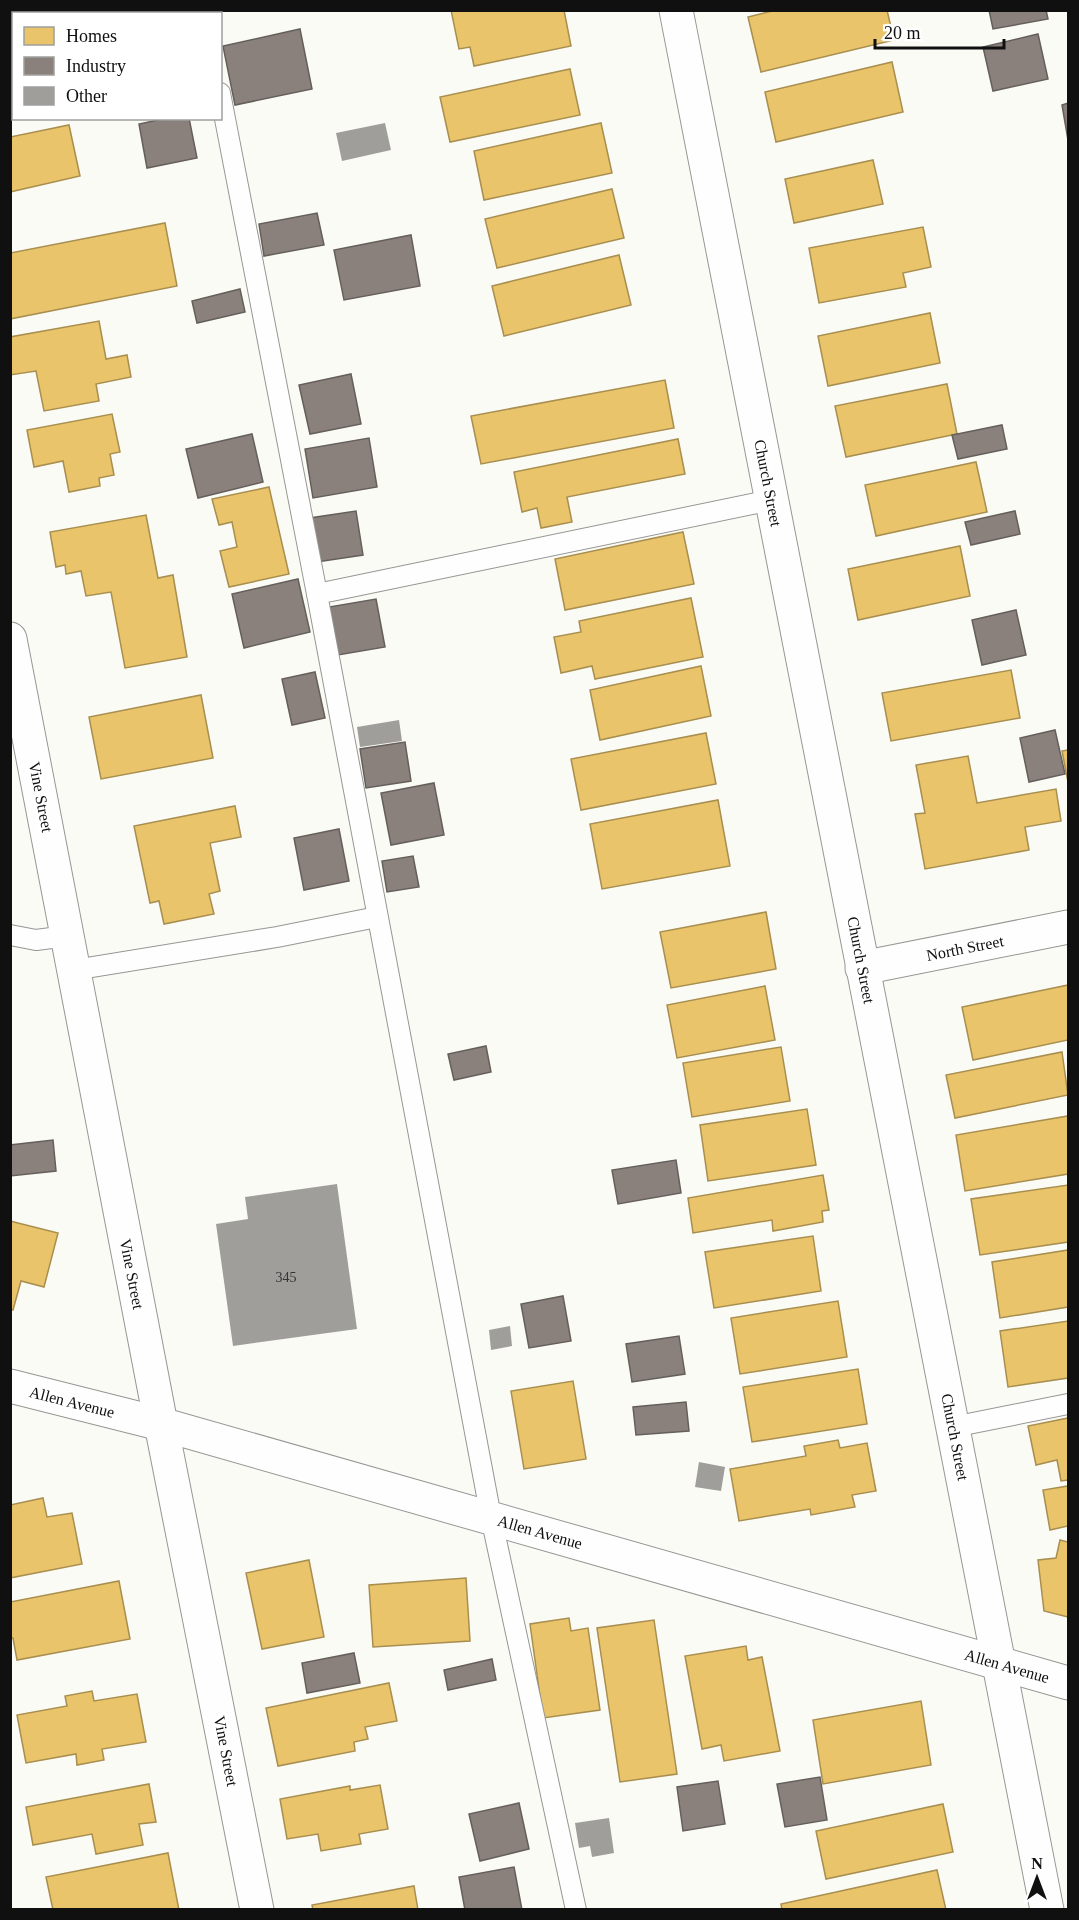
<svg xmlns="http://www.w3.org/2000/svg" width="1079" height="1920" font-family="'Times New Roman',serif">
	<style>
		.homes { fill: #e9c46a; stroke: #a88e4f; stroke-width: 1.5 }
		.industry { fill: #8a817c; stroke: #655f5c; stroke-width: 1.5 }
		.building { fill: #9f9e9b }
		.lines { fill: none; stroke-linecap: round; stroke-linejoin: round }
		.lane-casing { stroke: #969694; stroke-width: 22 }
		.street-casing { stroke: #969694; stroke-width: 35 }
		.lane { stroke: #fefefe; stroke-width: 20 }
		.street { stroke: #fefefe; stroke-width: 33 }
		.labels { text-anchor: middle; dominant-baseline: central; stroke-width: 6; stroke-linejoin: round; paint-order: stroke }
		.number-label { font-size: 14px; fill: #343433 }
		.street-label { font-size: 16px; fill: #101010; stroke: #fff }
	</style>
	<rect width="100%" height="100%" fill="#fbfbf6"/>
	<g class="homes">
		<path d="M 451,10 L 564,10 L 571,46 L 474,66 L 470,47 L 459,49 Z"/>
		<path d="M 776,10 L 887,10 L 894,40 L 761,72 L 748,17 Z"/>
		<path d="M 14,33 L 14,91 L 10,92 L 10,34 Z"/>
		<path d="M 892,62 L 903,112 L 776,142 L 765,92 Z"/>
		<path d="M 570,69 L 580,115 L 450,142 L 440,97 Z"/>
		<path d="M 601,123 L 612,173 L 484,200 L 474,151 Z"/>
		<path d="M 69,125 L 80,176 L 10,192 L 10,137 Z"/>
		<path d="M 873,160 L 883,204 L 794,223 L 785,179 Z"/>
		<path d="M 612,189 L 624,238 L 497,268 L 485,219 Z"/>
		<path d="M 165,223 L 177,286 L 10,319 L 10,253 Z"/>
		<path d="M 923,227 L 931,267 L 903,273 L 906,287 L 819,303 L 809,248 Z"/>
		<path d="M 619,255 L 631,305 L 504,336 L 492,286 Z"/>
		<path d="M 930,313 L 940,363 L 828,386 L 818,336 Z"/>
		<path d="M 99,321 L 106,359 L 127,355 L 131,377 L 96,384 L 99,401 L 44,411 L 36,371 L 10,375 L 10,337 Z"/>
		<path d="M 665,380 L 674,428 L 481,464 L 471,416 Z"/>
		<path d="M 947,384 L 957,434 L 846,457 L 835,406 Z"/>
		<path d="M 112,414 L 120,452 L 110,454 L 114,475 L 99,478 L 100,486 L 69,492 L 63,461 L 34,467 L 27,430 Z"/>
		<path d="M 678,439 L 685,474 L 567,497 L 572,522 L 541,528 L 537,508 L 522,512 L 514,472 Z"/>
		<path d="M 976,462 L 987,512 L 876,536 L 865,485 Z"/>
		<path d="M 269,487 L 289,574 L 229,587 L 220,551 L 237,547 L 232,522 L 219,525 L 212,499 Z"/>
		<path d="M 146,515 L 158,578 L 173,575 L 187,657 L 125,668 L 111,592 L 86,596 L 81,571 L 66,574 L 65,565 L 56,567 L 50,532 Z"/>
		<path d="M 683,532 L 694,584 L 565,610 L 555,559 Z"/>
		<path d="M 960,546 L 970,596 L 858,620 L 848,569 Z"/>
		<path d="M 691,598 L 703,657 L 595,679 L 592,666 L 561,673 L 554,637 L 581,632 L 579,621 Z"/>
		<path d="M 701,666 L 711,716 L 600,740 L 590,690 Z"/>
		<path d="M 1011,670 L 1020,718 L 891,741 L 882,693 Z"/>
		<path d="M 201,695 L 213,758 L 101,779 L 89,717 Z"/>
		<path d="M 706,733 L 716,784 L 581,810 L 571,759 Z"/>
		<path d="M 1068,750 L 1068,782 L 1062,751 Z"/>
		<path d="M 968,756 L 977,803 L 1056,789 L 1061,821 L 1025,827 L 1029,850 L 925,869 L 915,814 L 925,813 L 916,765 Z"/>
		<path d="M 718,800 L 730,866 L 602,889 L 590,824 Z"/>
		<path d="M 235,806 L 241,837 L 210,843 L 220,891 L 209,894 L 214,914 L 164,924 L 159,901 L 150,903 L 134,826 Z"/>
		<path d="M 766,912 L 776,969 L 671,988 L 660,932 Z"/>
		<path d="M 1068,985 L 1068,1040 L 973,1060 L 962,1007 Z"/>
		<path d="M 765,986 L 775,1040 L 677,1058 L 667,1005 Z"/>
		<path d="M 781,1047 L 790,1101 L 692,1117 L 683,1063 Z"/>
		<path d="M 1062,1052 L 1068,1095 L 955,1118 L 946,1075 Z"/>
		<path d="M 807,1109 L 816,1165 L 708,1181 L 700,1125 Z"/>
		<path d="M 1068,1116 L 1068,1174 L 965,1191 L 956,1135 Z"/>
		<path d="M 823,1175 L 829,1210 L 822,1211 L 823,1222 L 773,1231 L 772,1220 L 693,1233 L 688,1198 Z"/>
		<path d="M 1068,1185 L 1068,1242 L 980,1255 L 971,1199 Z"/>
		<path d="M 10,1221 L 58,1233 L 44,1287 L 21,1281 L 13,1310 L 10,1309 Z"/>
		<path d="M 813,1236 L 821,1291 L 714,1308 L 705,1252 Z"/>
		<path d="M 1068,1250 L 1068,1307 L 1000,1318 L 992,1262 Z"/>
		<path d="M 838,1301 L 847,1357 L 740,1374 L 731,1318 Z"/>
		<path d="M 1068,1321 L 1068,1378 L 1008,1387 L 1000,1331 Z"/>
		<path d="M 858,1369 L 867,1424 L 752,1442 L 743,1387 Z"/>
		<path d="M 573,1381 L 586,1459 L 524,1469 L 511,1391 Z"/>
		<path d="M 1068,1418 L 1068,1480 L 1061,1481 L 1057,1460 L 1036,1465 L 1028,1426 Z"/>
		<path d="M 838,1440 L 840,1448 L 867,1443 L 876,1491 L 852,1495 L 855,1507 L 811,1515 L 810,1509 L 739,1521 L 730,1469 L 806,1456 L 804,1446 Z"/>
		<path d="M 1068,1486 L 1068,1526 L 1050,1530 L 1043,1490 Z"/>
		<path d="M 43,1498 L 47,1517 L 72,1513 L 82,1564 L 10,1578 L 10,1505 Z"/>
		<path d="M 1060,1540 L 1068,1542 L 1068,1617 L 1044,1611 L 1038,1560 L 1056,1558 Z"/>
		<path d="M 309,1560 L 324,1637 L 262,1649 L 246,1573 Z"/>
		<path d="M 466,1578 L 470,1641 L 373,1647 L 369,1585 Z"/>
		<path d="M 119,1581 L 130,1639 L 17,1660 L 13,1638 L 10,1638 L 10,1602 Z"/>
		<path d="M 569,1618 L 571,1631 L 588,1628 L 600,1710 L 543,1718 L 530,1624 Z"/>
		<path d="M 654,1620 L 677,1774 L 620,1782 L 597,1628 Z"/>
		<path d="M 746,1646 L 748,1660 L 762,1657 L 780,1751 L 724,1761 L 721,1745 L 702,1749 L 685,1656 Z"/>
		<path d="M 389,1683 L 397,1721 L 365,1727 L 368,1739 L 354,1742 L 355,1751 L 278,1766 L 266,1708 Z"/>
		<path d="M 92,1691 L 94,1701 L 137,1694 L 146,1742 L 102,1749 L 104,1760 L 77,1765 L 76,1754 L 26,1763 L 17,1715 L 67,1706 L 65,1696 Z"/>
		<path d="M 921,1701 L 931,1765 L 823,1784 L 813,1720 Z"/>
		<path d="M 149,1784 L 156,1822 L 139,1824 L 143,1845 L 96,1854 L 92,1834 L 33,1845 L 26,1807 Z"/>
		<path d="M 380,1785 L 388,1829 L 359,1834 L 361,1844 L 321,1851 L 318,1834 L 287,1839 L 280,1799 L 350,1786 L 350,1790 Z"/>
		<path d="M 943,1804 L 953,1852 L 826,1879 L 816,1831 Z"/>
		<path d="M 168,1853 L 179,1910 L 53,1910 L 46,1877 Z"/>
		<path d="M 937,1870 L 946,1910 L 782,1910 L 781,1904 Z"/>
		<path d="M 414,1886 L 418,1910 L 313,1910 L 312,1905 Z"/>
	</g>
	<g class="industry">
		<path d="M 989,10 L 1046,10 L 1048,19 L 993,29 Z"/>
		<path d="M 300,29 L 312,89 L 235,105 L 223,46 Z"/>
		<path d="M 1038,34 L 1048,79 L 993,91 L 983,47 Z"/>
		<path d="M 1068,103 L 1068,140 L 1062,105 Z"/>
		<path d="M 167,118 L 189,118 L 197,158 L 147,168 L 139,124 Z"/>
		<path d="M 317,213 L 324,245 L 264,256 L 259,224 Z"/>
		<path d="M 411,235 L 420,286 L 344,300 L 334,250 Z"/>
		<path d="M 240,289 L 245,312 L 197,323 L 192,301 Z"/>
		<path d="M 351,374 L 361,424 L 310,434 L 299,385 Z"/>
		<path d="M 1002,425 L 1007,449 L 958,459 L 952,435 Z"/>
		<path d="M 252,434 L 263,482 L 198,498 L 186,449 Z"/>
		<path d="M 369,438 L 377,487 L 313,498 L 305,449 Z"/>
		<path d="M 356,511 L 363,555 L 317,562 L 310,518 Z"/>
		<path d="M 1015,511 L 1020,534 L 971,545 L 965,522 Z"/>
		<path d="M 298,579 L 310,632 L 244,648 L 232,594 Z"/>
		<path d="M 376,599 L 385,647 L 338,655 L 329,607 Z"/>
		<path d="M 1016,610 L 1026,655 L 982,665 L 972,620 Z"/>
		<path d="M 315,672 L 325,718 L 292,725 L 282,679 Z"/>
		<path d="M 1055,730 L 1065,774 L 1029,782 L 1020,738 Z"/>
		<path d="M 405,742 L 411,781 L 366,788 L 360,749 Z"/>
		<path d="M 434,783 L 444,835 L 391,845 L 381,793 Z"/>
		<path d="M 339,829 L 349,881 L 304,890 L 294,838 Z"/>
		<path d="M 413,856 L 419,887 L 387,892 L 382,861 Z"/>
		<path d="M 486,1046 L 491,1072 L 454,1080 L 448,1054 Z"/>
		<path d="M 53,1140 L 56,1171 L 10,1176 L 10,1145 Z"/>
		<path d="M 676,1160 L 681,1193 L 618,1204 L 612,1170 Z"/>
		<path d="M 563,1296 L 571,1341 L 529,1348 L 521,1304 Z"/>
		<path d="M 679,1336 L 685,1374 L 632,1382 L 626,1344 Z"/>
		<path d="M 686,1402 L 689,1431 L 636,1435 L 633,1407 Z"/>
		<path d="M 354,1653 L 360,1683 L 307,1693 L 302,1663 Z"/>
		<path d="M 492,1659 L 496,1680 L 448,1690 L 444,1670 Z"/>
		<path d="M 820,1777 L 827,1820 L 785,1827 L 777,1784 Z"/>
		<path d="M 718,1781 L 725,1824 L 683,1831 L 677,1787 Z"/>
		<path d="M 519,1803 L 529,1849 L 480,1861 L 469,1814 Z"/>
		<path d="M 514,1867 L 522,1910 L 465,1910 L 459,1877 Z"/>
	</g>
	<g class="building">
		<path d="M 385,123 L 391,150 L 342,161 L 336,133 Z"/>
		<path d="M 399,720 L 402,741 L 360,747 L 357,727 Z"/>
		<path d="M 337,1184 L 357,1329 L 233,1346 L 216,1224 L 248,1219 L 245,1197 Z"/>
		<path d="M 510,1326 L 512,1346 L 491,1350 L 489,1330 Z"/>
		<path d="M 699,1462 L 725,1467 L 721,1491 L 695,1487 Z"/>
		<path d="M 609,1818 L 614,1853 L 592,1857 L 590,1846 L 579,1848 L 575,1823 Z"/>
	</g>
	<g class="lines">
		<defs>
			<g id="lane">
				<path d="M 205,10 L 205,14"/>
				<path d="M 220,93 L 317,594"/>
				<path d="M 10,935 L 36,940 L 67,936"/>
				<path d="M 74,970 L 277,937 L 377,917"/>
				<path d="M 953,1427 L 1068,1404"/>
				<path d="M 576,1910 L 491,1517 L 317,594 L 771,500"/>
			</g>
			<g id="street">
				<path d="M 676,10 L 1047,1910"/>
				<path d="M 10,639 L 161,1424 L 257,1910"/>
				<path d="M 862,968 L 1068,927"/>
				<path d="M 10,1386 L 161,1424 L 1068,1683"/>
			</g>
		</defs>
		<use href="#lane" class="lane-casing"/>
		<use href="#street" class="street-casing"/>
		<use href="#lane" class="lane"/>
		<use href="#street" class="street"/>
	</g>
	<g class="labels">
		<g class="number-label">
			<text x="286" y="1277">345</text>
		</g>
		<g class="street-label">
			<text transform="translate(768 483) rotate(79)">Church Street</text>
			<text transform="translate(41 797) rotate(79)">Vine Street</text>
			<text transform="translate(965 948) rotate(-11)">North Street</text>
			<text transform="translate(861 960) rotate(79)">Church Street</text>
			<text transform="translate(132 1274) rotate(79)">Vine Street</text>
			<text transform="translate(72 1402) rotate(14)">Allen Avenue</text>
			<text transform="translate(955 1437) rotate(79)">Church Street</text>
			<text transform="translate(540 1532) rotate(16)">Allen Avenue</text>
			<text transform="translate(1007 1666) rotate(16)">Allen Avenue</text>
			<text transform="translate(226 1751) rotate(79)">Vine Street</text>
		</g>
	</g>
	<rect width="1079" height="1920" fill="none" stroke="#101010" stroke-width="24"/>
	<rect x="12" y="12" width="210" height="108" fill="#ffffff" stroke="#9f9f9f" stroke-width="1.5"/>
	<rect x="24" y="27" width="30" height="18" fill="#e9c46a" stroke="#9f9f9f" stroke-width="1.5"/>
	<text x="66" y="42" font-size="18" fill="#101010">Homes</text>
	<rect x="24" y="57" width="30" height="18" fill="#8a817c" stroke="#9f9f9f" stroke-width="1.5"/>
	<text x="66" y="72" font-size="18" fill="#101010">Industry</text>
	<rect x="24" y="87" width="30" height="18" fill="#9f9e9b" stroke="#9f9f9f" stroke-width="1.5"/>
	<text x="66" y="102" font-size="18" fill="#101010">Other</text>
	<g transform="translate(1037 1878)" stroke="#ffffff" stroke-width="4.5" paint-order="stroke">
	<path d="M0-4.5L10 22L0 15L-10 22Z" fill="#101010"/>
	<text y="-9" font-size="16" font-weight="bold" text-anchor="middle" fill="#101010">N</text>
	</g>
	<path d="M875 39v9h129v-9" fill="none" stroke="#101010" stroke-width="3"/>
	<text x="884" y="39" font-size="18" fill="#101010" stroke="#ffffff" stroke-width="4.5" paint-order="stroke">20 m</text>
</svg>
